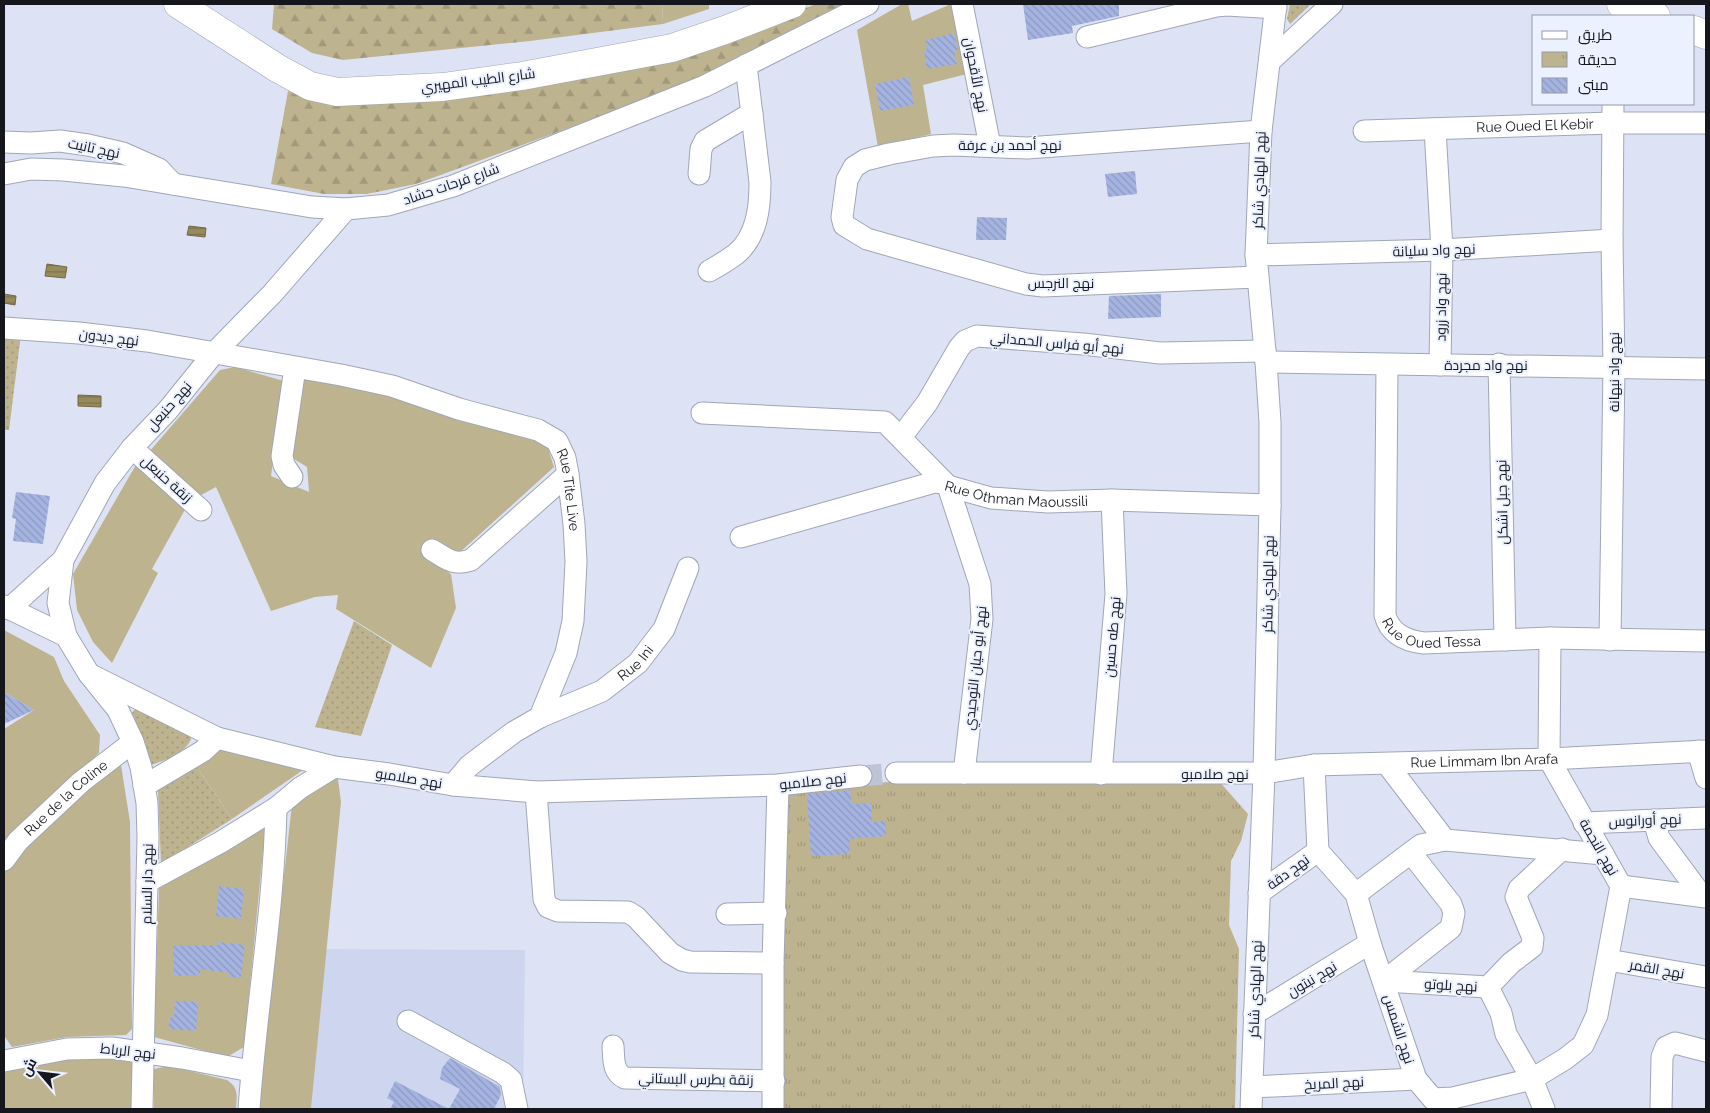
<svg xmlns="http://www.w3.org/2000/svg" width="1710" height="1113" font-family="Raleway,Cairo,sans-serif">
	<style>
		.built { fill: #ced6ef }
		.grass { fill: url(#grass-dots) }
		.forest { fill: url(#forest-firs) }
		.park { fill: url(#park-tufts) }
		.garden { fill: #beb38f }
		.water { fill: url(#water-rules); stroke: #716848 }
		.building { fill: url(#building-back-hatch) }
		.lines { fill: none; stroke-linecap: round; stroke-linejoin: round }
		.minor-tunnel { stroke: #bfc4d5; stroke-width: 21; stroke-dasharray: 21 11; stroke-linecap: butt }
		.minor-casing { stroke: #a0a6b6; stroke-width: 23 }
		.major-casing { stroke: #a0a6b6; stroke-width: 29 }
		.minor { stroke: #fff; stroke-width: 21 }
		.major { stroke: #fff; stroke-width: 28 }
		.labels { text-anchor: middle; dominant-baseline: central; stroke-width: 4; stroke-linejoin: round; paint-order: stroke }
		.street-label { font-size: 14px; fill: #15171d; stroke: #ebf1ff }
	</style>
	<defs>
		<pattern id="grass-dots" width="8" height="8" patternUnits="userSpaceOnUse" patternTransform="scale(1.25)"><rect width="8" height="8" fill="#beb38f"/><path d="M2 2h.1M6 6h.1" fill="none" stroke="#a2997b" stroke-width="1.8" stroke-linecap="round"/></pattern>
		<pattern id="forest-firs" width="22" height="20" patternUnits="userSpaceOnUse" patternTransform="scale(1.25)"><rect width="22" height="20" fill="#beb38f"/><path d="M5 1l3.5 6h-7zM16 11l3.5 6h-7z" fill="#a2997b"/></pattern>
		<pattern id="park-tufts" width="24" height="20" patternUnits="userSpaceOnUse" patternTransform="scale(1.25)"><rect width="24" height="20" fill="#beb38f"/><path d="M3 7l-1-3M5 7V3M7 7l1-3M15 17l-1-3M17 17v-4M19 17l1-3" fill="none" stroke="#a2997b"/></pattern>
		<pattern id="water-rules" width="6" height="5" patternUnits="userSpaceOnUse" patternTransform="scale(1.25)"><rect width="6" height="5" fill="#988b5b"/><path d="M0 2.5h6" fill="none" stroke="#7b714b"/></pattern>
		<pattern id="building-back-hatch" width="6" height="6" patternUnits="userSpaceOnUse" patternTransform="scale(1.25)"><rect width="6" height="6" fill="#a4b3e0"/><path d="M-1 5l2 2M0 0l6 6M5-1l2 2" fill="none" stroke="#8c99c0"/></pattern>
	</defs>
	<rect width="100%" height="100%" fill="#dde3f5"/>
	<path class="built" d="M 326,949 L 525,950 L 523,1109 L 311,1109 Z"/>
	<g class="grass">
		<path d="M 1290,4 L 1311,4 L 1290,24 L 1287,19 Z"/>
		<path d="M 21,334 L 9,430 L 4,430 L 4,336 Z"/>
		<path d="M 354,621 L 392,645 L 361,736 L 315,727 Z"/>
		<path d="M 138,705 L 192,733 C 192,751 166,760 151,765 L 146,745 L 132,713 Z"/>
		<path d="M 195,764 L 232,819 L 161,864 L 158,789 Z"/>
	</g>
	<g class="forest">
		<path d="M 274,4 L 662,4 L 663,24 L 530,41 L 343,60 L 312,53 L 272,29 Z"/>
		<path d="M 816,4 L 854,4 L 710,76 L 416,184 L 367,194 L 324,194 L 271,184 L 288,91 L 316,101 L 348,105 L 397,103 L 727,38 Z"/>
	</g>
	<path class="park" d="M 962,778 L 1218,780 L 1248,814 L 1241,841 L 1231,861 L 1229,925 L 1239,949 L 1235,1109 L 779,1109 L 784,788 Z"/>
	<g class="garden">
		<path d="M 662,4 L 709,4 L 709,9 L 663,24 Z"/>
		<path d="M 902,4 L 908,4 L 912,21 L 951,4 L 957,4 L 971,73 L 923,85 L 931,134 L 878,147 L 857,30 Z"/>
		<path d="M 235,367 L 284,381 L 271,476 L 309,492 L 307,467 L 289,456 L 300,376 L 378,393 L 442,414 L 546,442 L 554,467 L 458,554 L 432,538 L 422,555 L 451,574 L 456,608 L 431,668 L 336,609 L 338,595 L 315,597 L 271,611 L 216,487 L 201,495 L 149,452 L 220,370 Z"/>
		<path d="M 137,463 L 187,506 L 152,569 L 158,573 L 112,663 L 93,642 L 77,610 L 73,574 Z"/>
		<path d="M 4,630 L 54,657 L 64,681 L 100,735 L 99,753 L 39,808 L 4,844 L 4,729 L 34,710 L 4,692 Z"/>
		<path d="M 219,749 L 303,770 L 232,819 L 195,764 Z"/>
		<path d="M 113,764 L 121,765 L 130,822 L 132,1029 L 126,1035 L 67,1037 L 12,1047 L 5,1037 L 4,867 Z"/>
		<path d="M 337,772 L 341,802 L 311,1109 L 258,1109 L 292,804 Z"/>
		<path d="M 259,822 L 265,830 L 244,1047 L 227,1057 L 154,1037 L 159,888 Z"/>
		<path d="M 75,1055 L 133,1058 L 133,1109 L 4,1109 L 4,1067 Z"/>
		<path d="M 169,1066 L 227,1080 C 239,1088 237,1096 236,1109 L 154,1109 L 154,1069 Z"/>
	</g>
	<g class="water">
		<path d="M 189,226 L 206,228 L 205,237 L 187,235 Z"/>
		<path d="M 47,264 L 67,267 L 65,278 L 45,276 Z"/>
		<path d="M 4,294 L 16,296 L 15,305 L 4,303 Z"/>
		<path d="M 78,395 L 101,396 L 101,407 L 78,406 Z"/>
	</g>
	<g class="building">
		<path d="M 1023,4 L 1119,4 L 1119,16 L 1072,26 L 1073,33 L 1028,40 Z"/>
		<path d="M 954,33 L 958,50 L 954,51 L 957,64 L 927,69 L 924,50 L 927,50 L 926,40 Z"/>
		<path d="M 909,77 L 914,105 L 880,111 L 875,84 Z"/>
		<path d="M 1135,171 L 1137,194 L 1108,197 L 1105,174 Z"/>
		<path d="M 977,217 L 1007,218 L 1006,240 L 976,240 Z"/>
		<path d="M 1161,294 L 1161,317 L 1108,319 L 1109,296 Z"/>
		<path d="M 16,492 L 50,496 L 43,544 L 13,541 L 16,519 L 12,518 Z"/>
		<path d="M 4,692 L 34,710 L 4,724 Z"/>
		<path d="M 850,790 L 852,804 L 871,803 L 872,822 L 885,821 L 886,836 L 849,839 L 850,854 L 811,856 L 807,794 Z"/>
		<path d="M 219,886 L 244,889 L 241,919 L 216,916 Z"/>
		<path d="M 218,942 L 245,945 L 241,978 L 229,977 L 229,973 L 200,969 L 200,975 L 174,976 L 173,946 L 218,945 Z"/>
		<path d="M 175,1001 L 198,1002 L 196,1031 L 169,1029 L 169,1019 L 174,1015 Z"/>
		<path d="M 450,1058 L 500,1087 L 501,1095 L 494,1109 L 449,1109 L 460,1089 L 440,1079 L 442,1068 Z"/>
		<path d="M 395,1081 L 449,1109 L 390,1109 L 394,1102 L 387,1098 Z"/>
	</g>
	<g class="lines">
		<path class="minor-tunnel" d="M 861,776 L 896,773"/>
		<defs>
			<g id="minor">
				<path d="M 962,4 L 990,146"/>
				<path d="M 1087,37 L 1216,6 L 1227,5 L 1276,8"/>
				<path d="M 1270,61 L 1332,4"/>
				<path d="M 1435,129 L 1442,250 L 1440,365"/>
				<path id="s1" d="M 1364,131 L 1612,123 L 1706,123"/>
				<path d="M 4,142 L 31,143 L 60,141 L 88,145 L 123,153 L 159,169 L 173,184"/>
				<path d="M 4,174 L 31,169 L 63,170 L 124,176 L 312,207 L 346,209 L 388,205 L 453,186 L 705,86 L 868,4"/>
				<path d="M 699,174 L 701,149 L 705,141 L 752,113"/>
				<path d="M 1256,255 L 1442,250 L 1612,240"/>
				<path d="M 709,271 C 718,266 728,260 736,254 C 757,237 760,207 760,182 L 746,65"/>
				<path d="M 1257,277 L 1043,286 L 1026,284 L 867,239 L 844,225 L 842,217 L 847,180 L 854,167 L 865,160 L 889,154 L 933,146 L 954,145 L 1027,148 L 1261,131"/>
				<path id="s2" d="M 4,328 L 79,333 L 147,341 L 341,375 L 392,386 L 459,409 L 538,430 L 557,441 L 565,458 L 568,474 L 574,524 L 576,562 L 573,621 L 566,653 L 540,717 L 514,732 L 469,766 L 453,785"/>
				<path d="M 1266,362 L 1706,369"/>
				<path d="M 1499,364 L 1505,640"/>
				<path id="s3" d="M 1387,365 L 1385,615 C 1390,634 1406,641 1424,643 L 1550,638 L 1706,641"/>
				<path d="M 702,413 L 885,422 L 948,486 L 980,584 L 982,619 L 964,773"/>
				<path d="M 901,437 L 927,403 L 959,348 L 965,341 L 977,336 L 1083,344 L 1160,353 L 1265,351"/>
				<path d="M 132,448 L 201,510"/>
				<path d="M 292,477 L 284,465 L 282,456 L 295,368"/>
				<path id="s4" d="M 741,537 L 935,482 L 944,483 L 948,486 L 991,498 L 1048,502 L 1112,500 L 1270,505"/>
				<path d="M 432,550 C 447,559 453,566 471,560 L 568,474"/>
				<path d="M 4,606 L 66,636 L 89,674 L 118,710 L 133,742 L 141,767 L 147,803 L 148,837 L 142,1109"/>
				<path d="M 9,609 L 63,560"/>
				<path d="M 66,636 L 58,603 L 63,560 L 105,483 L 132,448 L 168,410 L 214,353 L 272,294 L 346,209"/>
				<path d="M 1550,638 L 1549,759 L 1621,886 L 1706,897"/>
				<path d="M 1610,640 L 1614,367 L 1612,240 L 1613,104"/>
				<path d="M 89,674 L 217,738 L 334,767 L 389,774 L 453,785 L 536,792 L 778,785 L 861,776"/>
				<path id="s5" d="M 540,717 L 602,691 L 638,663 L 664,629 L 688,568"/>
				<path d="M 1698,751 L 1706,778"/>
				<path d="M 1387,764 L 1445,840"/>
				<path d="M 1314,765 L 1318,851 L 1356,894 L 1370,943 L 1416,1079 L 1433,1099"/>
				<path id="s6" d="M 896,773 L 1264,773 L 1314,765 L 1549,759 L 1706,751"/>
				<path d="M 1101,774 L 1116,594 L 1112,500"/>
				<path d="M 144,786 L 203,751 L 217,738"/>
				<path d="M 536,792 L 544,899 L 548,907 L 558,911 L 628,912 L 636,917 L 670,953 L 682,960 L 690,962 L 773,963"/>
				<path d="M 1654,820 L 1659,838 L 1702,896"/>
				<path d="M 1584,823 L 1706,818"/>
				<path id="s7" d="M 4,860 L 18,841 L 81,782 L 133,742"/>
				<path d="M 147,882 L 221,842 L 276,808 L 300,788 L 334,767"/>
				<path d="M 1259,893 L 1318,851"/>
				<path d="M 1356,894 L 1421,845 L 1445,840 L 1603,854"/>
				<path d="M 727,914 L 776,913"/>
				<path d="M 1608,960 L 1706,977"/>
				<path d="M 1384,981 L 1488,987 L 1511,963 L 1532,947 L 1533,938 L 1516,897 L 1519,889 L 1562,849"/>
				<path d="M 1384,981 L 1451,928 L 1454,913 L 1451,904 L 1411,853"/>
				<path d="M 1488,987 L 1501,1013 L 1506,1034 L 1532,1079 L 1544,1109"/>
				<path d="M 1254,1014 L 1370,943"/>
				<path d="M 408,1021 L 503,1073 L 511,1080 L 517,1109"/>
				<path d="M 613,1046 C 614,1058 612,1072 625,1078 L 774,1081"/>
				<path d="M 4,1061 L 67,1049 L 112,1048 L 182,1058 L 251,1071"/>
				<path d="M 1252,1087 L 1416,1079"/>
				<path d="M 1433,1099 L 1453,1098 L 1532,1079 L 1565,1059 L 1583,1045 L 1597,1015 L 1621,886"/>
				<path d="M 249,1109 C 256,1009 274,909 276,808"/>
				<path d="M 773,1109 L 773,963 L 778,785"/>
				<path d="M 1251,1109 L 1264,773 L 1270,505 L 1270,422 L 1266,362 L 1256,255 L 1261,131 L 1276,4"/>
				<path d="M 1661,1109 L 1662,1057 L 1666,1047 L 1675,1043 L 1706,1051"/>
			</g>
			<g id="major">
				<path d="M 178,4 L 277,68 L 310,86 L 337,92 L 443,87 L 522,76 L 672,48 L 725,30 L 792,4"/>
				<path d="M 1621,4 L 1656,16"/>
				<path d="M 1694,30 L 1706,35"/>
			</g>
		</defs>
		<use href="#minor" class="minor-casing"/>
		<use href="#major" class="major-casing"/>
		<use href="#minor" class="minor"/>
		<use href="#major" class="major"/>
	</g>
	<g class="labels">
		<g class="street-label">
			<text transform="translate(976 75) rotate(79)">نهج الأقحوان</text>
			<text transform="translate(478 80) rotate(-7)">شارع الطيب المهيري</text>
			<text stroke="none"><textPath href="#s1" startOffset="171">Rue Oued El Kebir</textPath></text>
			<text x="1010" y="145">نهج أحمد بن عرفة</text>
			<text transform="translate(94 148) rotate(12)">نهج تانيت</text>
			<text transform="translate(1259 180) rotate(-88)">نهج الهادي شاكر</text>
			<text transform="translate(451 184) rotate(-19)">شارع فرحات حشاد</text>
			<text transform="translate(1434 250) rotate(-2)">نهج واد سليانة</text>
			<text x="1061" y="283">نهج النرجس</text>
			<text transform="translate(1441 307) rotate(-89)">نهج واد زرود</text>
			<text transform="translate(109 337) rotate(7)">نهج ديدون</text>
			<text transform="translate(1057 343) rotate(5)">نهج أبو فراس الحمداني</text>
			<text x="1486" y="365">نهج واد مجردة</text>
			<text transform="translate(1614 372) rotate(-90)">نهج واد نبهانة</text>
			<text transform="translate(169 406) rotate(-49)">نهج حنبعل</text>
			<text transform="translate(167 479) rotate(42)">زنقة حنبعل</text>
			<text stroke="none"><textPath href="#s2" startOffset="618">Rue Tite Live</textPath></text>
			<text stroke="none"><textPath href="#s4" startOffset="285">Rue Othman Maoussili</textPath></text>
			<text transform="translate(1502 502) rotate(-91)">نهج جبل اشكل</text>
			<text transform="translate(1268 584) rotate(-89)">نهج الهادي شاكر</text>
			<text stroke="none"><textPath href="#s3" startOffset="306">Rue Oued Tessa</textPath></text>
			<text transform="translate(1112 637) rotate(-85)">نهج طه حسين</text>
			<text stroke="none"><textPath href="#s5" startOffset="111">Rue Ini</textPath></text>
			<text transform="translate(975 668) rotate(-84)">نهج أبو حيان التوحيدي</text>
			<text stroke="none"><textPath href="#s6" startOffset="589">Rue Limmam Ibn Arafa</textPath></text>
			<text x="1215" y="774">نهج صلامبو</text>
			<text transform="translate(409 778) rotate(9)">نهج صلامبو</text>
			<text transform="translate(813 781) rotate(-6)">نهج صلامبو</text>
			<text stroke="none"><textPath href="#s7" startOffset="88">Rue de la Coline</textPath></text>
			<text transform="translate(1645 820) rotate(-2)">نهج أورانوس</text>
			<text transform="translate(1599 847) rotate(60)">نهج النجمة</text>
			<text transform="translate(1288 872) rotate(-36)">نهج دقة</text>
			<text transform="translate(147 884) rotate(-89)">نهج دار السلام</text>
			<text transform="translate(1657 969) rotate(10)">نهج القمر</text>
			<text transform="translate(1312 979) rotate(-31)">نهج نبتون</text>
			<text transform="translate(1451 985) rotate(3)">نهج بلوتو</text>
			<text transform="translate(1255 989) rotate(-88)">نهج الهادي شاكر</text>
			<text transform="translate(1399 1029) rotate(72)">نهج الشمس</text>
			<text transform="translate(128 1051) rotate(6)">نهج الرباط</text>
			<text transform="translate(696 1079) rotate(1)">زنقة بطرس البستاني</text>
			<text transform="translate(1334 1083) rotate(-3)">نهج المريخ</text>
		</g>
	</g>
	<rect width="1710" height="1113" fill="none" stroke="#15171d" stroke-width="10"/>
	<rect x="1532" y="15" width="162" height="90" fill="#ebf1ff" stroke="#959aa5"/>
	<rect x="1542" y="31" width="25" height="8" fill="#ffffff" stroke="#959aa5"/>
	<text x="1578" y="40" font-size="15" fill="#15171d">طريق</text>
	<rect x="1542" y="52" width="25" height="15" fill="url(#park-tufts)" stroke="#959aa5"/>
	<text x="1578" y="65" font-size="15" fill="#15171d">حديقة</text>
	<rect x="1542" y="78" width="25" height="15" fill="url(#building-back-hatch)" stroke="#959aa5"/>
	<text x="1578" y="90" font-size="15" fill="#15171d">مبنى</text>
	<g transform="translate(40 1073) rotate(298)" stroke="#ebf1ff" stroke-width="4" paint-order="stroke">
	<path d="M0-4L9 19L0 12L-9 19Z" fill="#15171d"/>
	<text y="-8" font-size="14" font-weight="bold" text-anchor="middle" fill="#15171d">ش</text>
	</g>
</svg>
